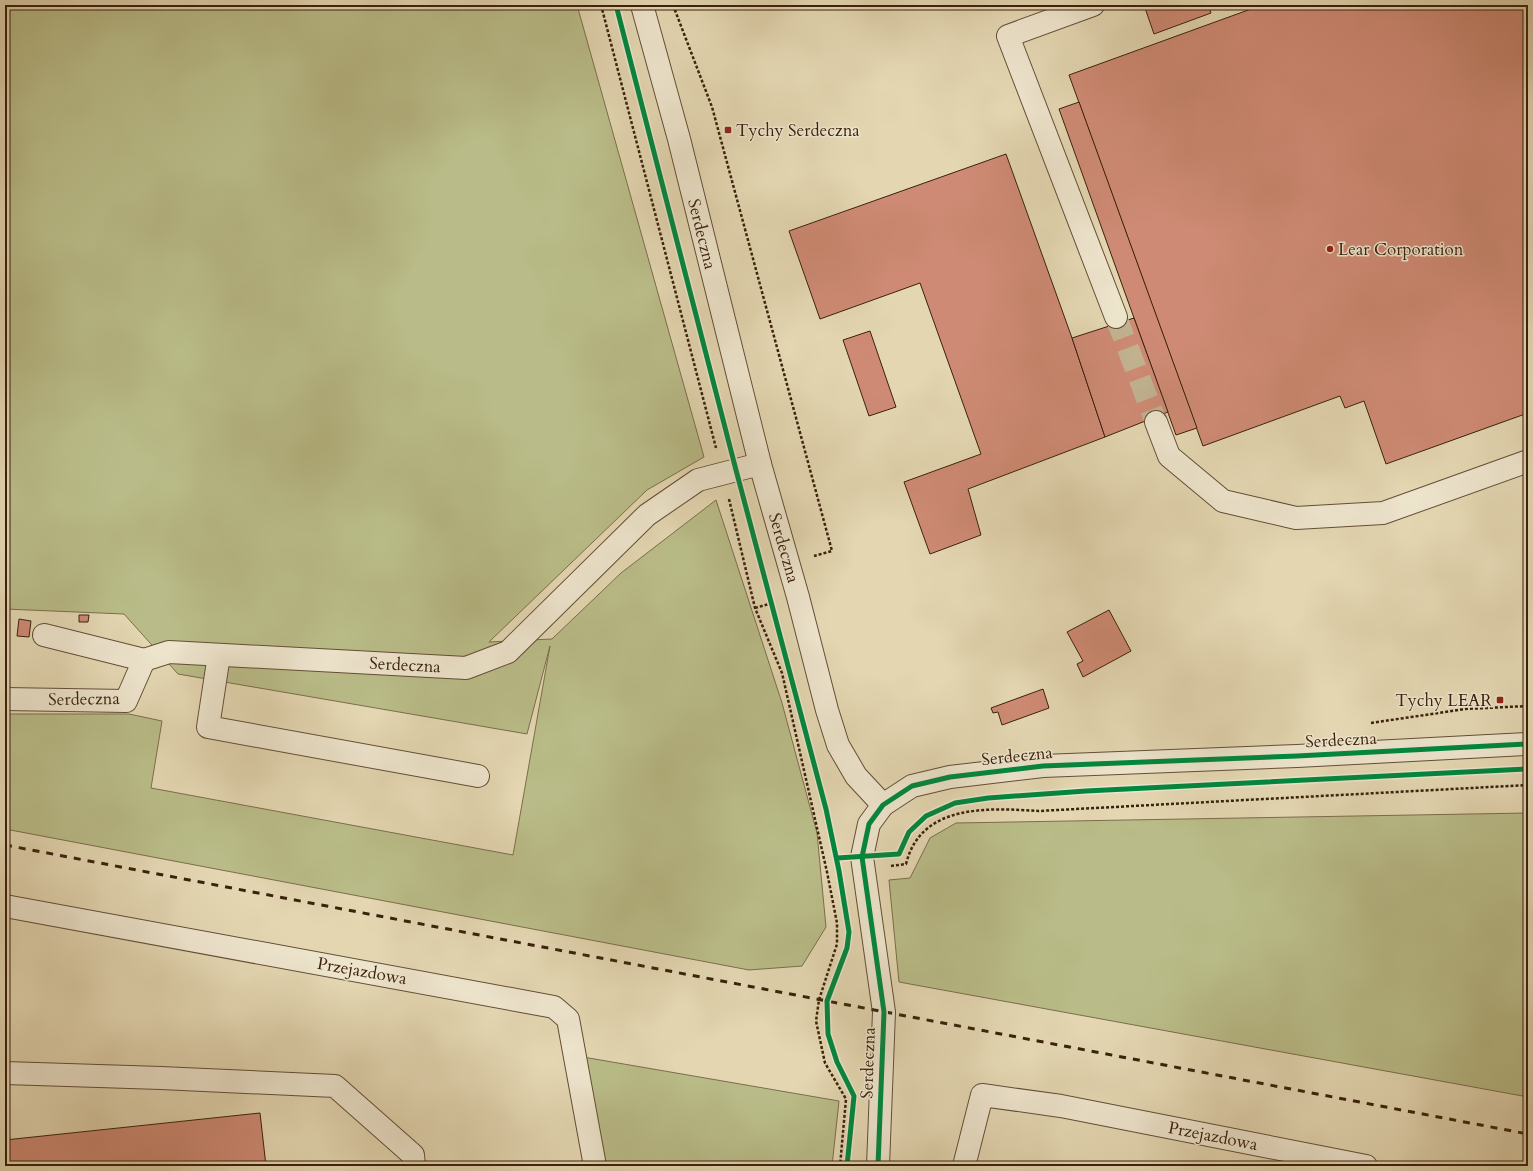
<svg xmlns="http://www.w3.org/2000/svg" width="1533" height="1171" font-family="Cardo,serif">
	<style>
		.green { fill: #b9bc88; stroke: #7a6e4a }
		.building { fill: #ce8a74; stroke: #3a210c }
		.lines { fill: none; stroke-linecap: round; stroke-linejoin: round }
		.minor-tunnel { stroke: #c1b290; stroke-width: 22; stroke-dasharray: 22 11; stroke-linecap: butt }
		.minor-casing { stroke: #644e35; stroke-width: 24 }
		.path { stroke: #3a210c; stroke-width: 2.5; stroke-dasharray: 3 2; stroke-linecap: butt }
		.minor { stroke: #ede4cc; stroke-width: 22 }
		.rail { stroke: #3a210c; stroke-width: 3; stroke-dasharray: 7 7; stroke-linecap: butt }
		.cycleway-casing { stroke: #ede4cc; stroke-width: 8 }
		.cycleway { stroke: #00873e; stroke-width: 5 }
		.poi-dot { fill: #8f2418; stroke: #ede4cc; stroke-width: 1.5 }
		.labels { text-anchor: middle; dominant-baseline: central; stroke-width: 3; stroke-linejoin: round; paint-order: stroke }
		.poi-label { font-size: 17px; fill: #3a210c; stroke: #ede4cc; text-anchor: start }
		.street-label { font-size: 17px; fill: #3a210c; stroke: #ede4cc }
	</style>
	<rect width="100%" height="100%" fill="#e3d6b1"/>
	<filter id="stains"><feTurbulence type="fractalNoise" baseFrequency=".005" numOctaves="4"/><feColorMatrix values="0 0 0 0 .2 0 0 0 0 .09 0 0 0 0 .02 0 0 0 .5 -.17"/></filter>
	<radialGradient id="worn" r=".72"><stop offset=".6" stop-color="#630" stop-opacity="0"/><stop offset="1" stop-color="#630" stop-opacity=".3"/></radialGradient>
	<g class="green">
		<path d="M 5,5 L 577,5 L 704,457 L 647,490 L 489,642 L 552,639 L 621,573 L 716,500 L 782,703 L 817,833 L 826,927 L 802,966 L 749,970 L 5,829 L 5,714 L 129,714 L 162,721 L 151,788 L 513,855 L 550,646 L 527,734 L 178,674 L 124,614 L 5,609 Z"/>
		<path d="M 1528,813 L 1528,1097 L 899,982 L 889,880 L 910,878 L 930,838 L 956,823 Z"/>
		<path d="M 583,1057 L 839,1101 L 832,1166 L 603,1166 Z"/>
	</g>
	<g class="building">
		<path d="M 1144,5 L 1208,5 L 1211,13 L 1154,34 Z"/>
		<path d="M 1262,5 L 1528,5 L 1528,413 L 1386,464 L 1364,401 L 1345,408 L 1340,396 L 1203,446 L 1069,75 Z"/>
		<path d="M 1079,102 L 1197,428 L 1176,435 L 1059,109 Z"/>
		<path d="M 1006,154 L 1072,338 L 1105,437 L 968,489 L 981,535 L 930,554 L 904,482 L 981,454 L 920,283 L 820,319 L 789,231 Z"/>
		<path d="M 1134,318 L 1168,412 L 1105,437 L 1072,338 Z"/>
		<path d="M 870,331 L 896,407 L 869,416 L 843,340 Z"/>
		<path d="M 1109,610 L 1131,651 L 1083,677 L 1077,664 L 1083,661 L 1067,632 Z"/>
		<path d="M 79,615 L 89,615 L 88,622 L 79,622 Z"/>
		<path d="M 19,619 L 31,621 L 29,637 L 17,636 Z"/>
		<path d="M 1043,689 L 1049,708 L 1002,725 L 998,712 L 993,713 L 991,708 Z"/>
		<path d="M 260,1113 L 266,1166 L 5,1166 L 5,1140 Z"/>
	</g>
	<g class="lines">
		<path class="minor-tunnel" d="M 1116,317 L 1156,422"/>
		<defs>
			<g id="minor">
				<path d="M 642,5 L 679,139 L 760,464 L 798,597 L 827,710 L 838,745 L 856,776 L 883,805"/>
				<path d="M 1093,5 L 1008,36 L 1116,317"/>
				<path d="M 1156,422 L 1169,456 L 1223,501 L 1296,518 L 1383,513 L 1528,461"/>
				<path d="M 44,635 L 144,660"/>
				<path d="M 219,655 L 208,727 L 478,776"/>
				<path d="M 5,699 L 126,701 L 144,660 L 169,652 L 466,668 L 508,652 L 647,515 L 698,480 L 760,464"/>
				<path d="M 5,906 L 554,1007 L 568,1019 L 595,1166"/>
				<path d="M 5,1073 L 161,1078 L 335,1086 L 413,1155 L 414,1166"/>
				<path d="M 878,1166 L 884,1012 L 862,857 L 869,824 L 883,805 L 912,786 L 950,777 L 1043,766 L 1297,756 L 1528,744"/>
				<path d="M 964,1166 L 982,1095 L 1061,1106 L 1366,1166"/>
			</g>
		</defs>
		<use href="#minor" class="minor-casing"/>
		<g class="path">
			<path d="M 601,5 L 716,448"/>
			<path d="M 673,5 L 712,107 L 832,551 L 814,556"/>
			<path d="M 729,499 L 755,608 L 782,673 L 827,872 L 837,923 L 837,944 L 819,1000 L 816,1021 L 825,1063 L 846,1099 L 840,1166"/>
			<path d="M 755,608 L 772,603"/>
			<path d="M 1371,723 L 1465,709 L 1528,706"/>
			<path d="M 891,866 L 906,864 C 921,803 989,808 1039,811 L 1528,785"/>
		</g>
		<use href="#minor" class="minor"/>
		<path class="rail" d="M 5,845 L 1528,1134"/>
		<defs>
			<g id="cycleway">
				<path d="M 616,5 L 736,470 L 826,809 L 839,871 L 849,932 L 847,948 L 827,1001 L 828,1034 L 837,1062 L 854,1096 L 847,1166"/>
				<path d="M 837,858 L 899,854 L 909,832 L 926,816 L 955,803 L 988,798 L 1086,791 L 1528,769"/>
				<path d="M 878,1166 L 884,1012 L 862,857 L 869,824 L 883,805 L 912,786 L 950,777 L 1043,766 L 1297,756 L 1528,744"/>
			</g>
		</defs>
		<use href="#cycleway" class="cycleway-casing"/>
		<use href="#cycleway" class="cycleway"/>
	</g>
	<g class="poi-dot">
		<rect x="724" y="126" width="8" height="8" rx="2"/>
		<circle cx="1330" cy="249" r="4"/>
		<rect x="1496" y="696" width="8" height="8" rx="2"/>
	</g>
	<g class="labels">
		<g class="poi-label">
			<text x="736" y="130">Tychy Serdeczna</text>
			<text x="1338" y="249">Lear Corporation</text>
			<text x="1492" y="700" text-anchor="end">Tychy LEAR</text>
		</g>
		<g class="street-label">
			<text transform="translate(702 234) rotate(76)">Serdeczna</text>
			<text transform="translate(784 548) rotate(74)">Serdeczna</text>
			<text transform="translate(405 665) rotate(3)">Serdeczna</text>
			<text transform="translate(84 699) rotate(-1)">Serdeczna</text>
			<text transform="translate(1341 740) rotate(-3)">Serdeczna</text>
			<text transform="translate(1017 756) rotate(-6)">Serdeczna</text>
			<text transform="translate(362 971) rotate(10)">Przejazdowa</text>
			<text transform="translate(868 1063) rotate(-88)">Serdeczna</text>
			<text transform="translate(1213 1136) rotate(11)">Przejazdowa</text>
		</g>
	</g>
	<rect width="1533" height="1171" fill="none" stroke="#e3d6b1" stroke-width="20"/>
	<rect x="6" y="6" width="1521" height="1159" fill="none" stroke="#3a210c" stroke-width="2"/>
	<rect x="10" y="10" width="1513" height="1151" fill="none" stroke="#3a210c"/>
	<rect width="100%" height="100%" filter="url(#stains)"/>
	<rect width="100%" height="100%" fill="url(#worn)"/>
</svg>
